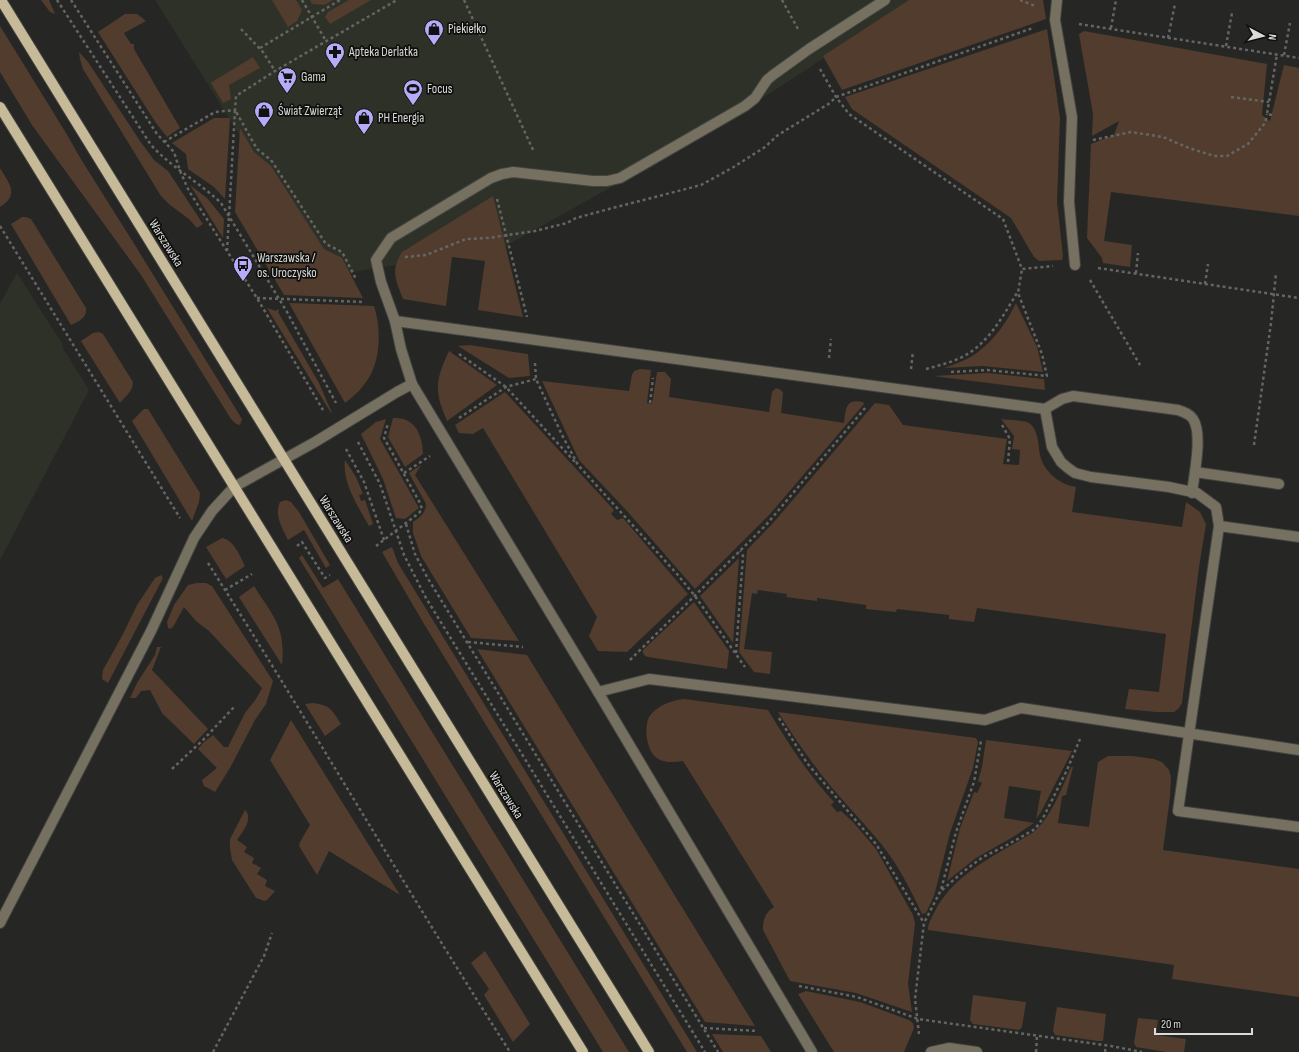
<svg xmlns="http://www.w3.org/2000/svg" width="1299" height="1052" font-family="'Sofia Sans Condensed',sans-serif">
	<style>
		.built { fill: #2e3128 }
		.green { fill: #513c2e }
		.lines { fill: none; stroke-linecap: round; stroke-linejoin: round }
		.minor-casing { stroke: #434441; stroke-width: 12 }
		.major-casing { stroke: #434441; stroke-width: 12 }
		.path { stroke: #656663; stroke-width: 2.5; stroke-dasharray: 3 3; stroke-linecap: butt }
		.minor { stroke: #767060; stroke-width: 10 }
		.major { stroke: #c7ba99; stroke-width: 10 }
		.labels { text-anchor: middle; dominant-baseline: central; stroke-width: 3.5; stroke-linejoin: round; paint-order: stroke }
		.poi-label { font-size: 13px; fill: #dbdcd9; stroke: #0f100e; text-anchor: start }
		.street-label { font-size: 13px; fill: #dbdcd9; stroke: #0f100e }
	</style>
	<rect width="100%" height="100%" fill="#262724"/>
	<g class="built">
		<path d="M 155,0 L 913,0 L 717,128 L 504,247 L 328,276 Z"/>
		<path d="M 17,273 L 61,342 L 64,350 L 89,390 L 0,560 L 0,304 Z"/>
	</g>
	<g class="green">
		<path d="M 41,0 L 49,0 L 55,14 L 50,12 Z"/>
		<path d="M 272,0 L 296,0 L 302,10 L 297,21 L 288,27 Z"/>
		<path d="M 310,0 L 333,0 L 325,5 L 312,4 Z"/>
		<path d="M 349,0 L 371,0 L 330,24 L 325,17 L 328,12 Z"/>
		<path d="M 909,0 L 1043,0 L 1046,19 L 842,90 L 823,56 Z"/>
		<path d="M 125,14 L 137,14 L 146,21 L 124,33 L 131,44 L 134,44 L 134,49 L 180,128 L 167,137 L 156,123 L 98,32 Z"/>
		<path d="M 0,26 L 66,133 L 82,161 L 133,242 L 242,419 L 240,425 L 236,424 L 231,419 L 141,275 L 32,125 L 0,72 Z"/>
		<path d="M 1047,29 L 1060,118 L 1057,202 L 1063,256 L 1062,260 L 1039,261 L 1034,257 L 1011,218 L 852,109 L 845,97 Z"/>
		<path d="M 1084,31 L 1267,64 L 1262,115 L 1270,121 L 1284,65 L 1299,68 L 1299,216 L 1111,192 L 1104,241 L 1132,245 L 1130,267 L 1103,263 L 1102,258 L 1087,238 L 1091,144 L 1114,135 L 1119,121 L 1092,136 L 1093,114 L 1079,34 Z"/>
		<path d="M 79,52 L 88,62 L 140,141 L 154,160 L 168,171 L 203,224 L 197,228 L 189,219 L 170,205 L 161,196 L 83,69 L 80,59 Z"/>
		<path d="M 253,57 L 260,68 L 229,85 L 231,99 L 223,103 L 211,83 L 212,82 Z"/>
		<path d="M 214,118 L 230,118 L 225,199 L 214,187 L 188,169 L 186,154 L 172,143 Z"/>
		<path d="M 240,128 L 254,152 L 271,166 L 324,249 L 342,258 L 363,298 L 284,295 L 235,212 Z"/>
		<path d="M 0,168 C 9,183 20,195 0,207 Z"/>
		<path d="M 190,185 L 207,198 L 224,219 L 223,238 Z"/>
		<path d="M 493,196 L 523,317 L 478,310 L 485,261 L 452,257 L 446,306 L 403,299 C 396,280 390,271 402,252 Z"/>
		<path d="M 22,217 L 26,217 L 31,219 L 86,308 C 87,318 79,321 71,325 L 11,224 Z"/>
		<path d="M 289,303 L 374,306 C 382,331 381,366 363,386 C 358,393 351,398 345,403 Z"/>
		<path d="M 1016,303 L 1037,347 L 1043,372 L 983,366 L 944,368 C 955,364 968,360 978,352 C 994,340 1007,322 1016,303 Z"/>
		<path d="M 267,308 L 276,311 L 278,309 L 279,311 L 278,312 L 319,383 L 332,413 L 331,413 Z"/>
		<path d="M 99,332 L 103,334 L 133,382 C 133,391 125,397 120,403 L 81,341 L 93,333 Z"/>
		<path d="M 470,345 L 528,354 L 530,376 L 509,378 L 458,346 Z"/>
		<path d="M 449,351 L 497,385 L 447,421 C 434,391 435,381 449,351 Z"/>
		<path d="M 640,369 L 651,370 L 647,403 L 652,404 L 657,372 L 665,372 L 671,379 L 669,397 L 769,412 L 772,392 L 776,388 L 781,390 L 783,393 L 781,413 L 844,423 C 846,409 845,398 863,402 L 864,404 L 770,514 L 695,589 L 627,511 L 579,460 L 542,381 L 629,391 L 632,375 L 634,371 Z"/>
		<path d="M 988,373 L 1044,379 L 1045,390 L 933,376 Z"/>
		<path d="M 505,392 L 614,510 L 611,514 L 617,520 L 623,518 L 688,594 L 627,652 L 598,651 L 589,636 L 597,617 L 483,428 L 473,434 L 459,433 L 455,425 Z"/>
		<path d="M 875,403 L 889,405 L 903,425 L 1007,439 L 1003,464 L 1019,465 L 1020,450 L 1012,449 L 1014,436 L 1001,419 C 1008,420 1024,420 1029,423 C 1039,430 1038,445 1040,455 C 1044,472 1059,484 1076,487 L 1072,512 L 1182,527 L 1186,502 L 1200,512 L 1206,524 L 1199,567 L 1182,703 L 1179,708 L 1174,712 L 1156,712 L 1125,709 L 1129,689 L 1159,692 L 1166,634 L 977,608 L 974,622 L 949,619 L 949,615 L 897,609 L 896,612 L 866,609 L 866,605 L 817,598 L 817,601 L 786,597 L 787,594 L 758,590 L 757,594 L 752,593 L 744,649 L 772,652 L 770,674 L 754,672 L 739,652 L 747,550 L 774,522 Z"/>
		<path d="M 144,409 L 148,409 L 200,493 L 199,502 L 192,521 L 132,421 Z"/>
		<path d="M 393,418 C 416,417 422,435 423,454 L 405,467 L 388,437 Z"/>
		<path d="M 386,419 L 380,439 L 419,508 L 405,519 L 396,518 L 383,479 L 361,434 L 376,422 Z"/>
		<path d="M 345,460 L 356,477 L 363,494 L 359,495 L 361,501 L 365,500 L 373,524 L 369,526 C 358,506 342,483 345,460 Z"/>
		<path d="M 421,465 L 415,475 L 519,641 L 471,638 L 421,556 L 413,533 L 413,522 C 420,517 426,513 426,504 L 409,473 Z"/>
		<path d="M 286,500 L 291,502 L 299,512 L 330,565 L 326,568 L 304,530 L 288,540 C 282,527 274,516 280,502 Z"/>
		<path d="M 222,538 C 234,540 240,556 245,566 L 226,579 L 206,547 Z"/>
		<path d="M 392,547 L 398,563 L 697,1052 L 687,1052 L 424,624 L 382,552 Z"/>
		<path d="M 302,555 L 323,588 L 338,579 L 629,1052 L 603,1052 L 299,558 Z"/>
		<path d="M 739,558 L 733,643 L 700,596 Z"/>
		<path d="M 161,575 L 163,578 L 108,683 L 102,679 L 103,670 L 123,634 L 137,605 L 155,578 Z"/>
		<path d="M 197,583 L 206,583 L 212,586 L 273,681 L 266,704 L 255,720 L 230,768 L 215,792 L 204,786 L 202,780 L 217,768 L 198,749 L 203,743 L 213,735 L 224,747 L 228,747 L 245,713 L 256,699 L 262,688 L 209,631 L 196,621 L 184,607 L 173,627 L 170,629 L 168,628 L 167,622 L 174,605 L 188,585 Z"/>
		<path d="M 254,586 C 273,616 286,627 282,665 L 239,597 Z"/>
		<path d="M 694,602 L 729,651 L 727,669 L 648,657 L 645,656 L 643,653 L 643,650 Z"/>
		<path d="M 157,647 L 161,647 L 152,670 L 208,729 L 194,744 L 162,713 L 150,690 L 141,691 L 136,698 L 130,698 L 137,683 L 155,655 Z"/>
		<path d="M 477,649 L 527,655 L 755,1026 L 705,1022 Z"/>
		<path d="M 684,699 L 768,710 C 788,743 807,773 834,802 L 831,805 L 837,812 L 841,811 L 853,822 L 876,849 L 913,915 L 915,924 L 908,984 L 912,1012 L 856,993 L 790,981 L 763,930 C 763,919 765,913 774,907 L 683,761 C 663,764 651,761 647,739 C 646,733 646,723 649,717 C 656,706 672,700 684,699 Z"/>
		<path d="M 313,703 C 330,705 332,710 341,724 L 325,736 L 305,704 Z"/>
		<path d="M 778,712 L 976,738 L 978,742 L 973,768 L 950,833 L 934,896 L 926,913 L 922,914 C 911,890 898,865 882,845 C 867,826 849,808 833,789 C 813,765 795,739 778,712 Z"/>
		<path d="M 291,720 L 400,895 L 329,851 L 317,875 L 299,846 L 300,842 L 310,825 L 270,760 Z"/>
		<path d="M 986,740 L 1072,751 L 1041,812 L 1036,819 L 1041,791 L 1009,786 L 1004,818 L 1034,823 L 1013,837 L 976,858 L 947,881 L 960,828 L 974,792 L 977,793 L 982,783 L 978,781 L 982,767 Z"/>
		<path d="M 1108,756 L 1133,756 L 1154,759 L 1162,762 L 1169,770 L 1171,777 L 1170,797 L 1163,850 L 1299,869 L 1299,997 L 1172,979 L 1174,965 L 928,930 C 928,923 931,919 934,913 C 953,873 998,854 1034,832 C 1052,815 1061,790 1071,767 L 1073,767 L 1066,795 L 1062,796 L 1058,823 L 1089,827 L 1098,762 Z"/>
		<path d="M 245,810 C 254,819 242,832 237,840 L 247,847 L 244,852 L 254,858 L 252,863 L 261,868 L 257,874 L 267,880 L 265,886 L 275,891 L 267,900 L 264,901 L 256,898 L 232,860 L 230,848 L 230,839 Z"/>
		<path d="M 485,951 L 530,1024 L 513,1042 L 484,995 L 489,989 L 471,963 Z"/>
		<path d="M 806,991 L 860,1002 L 909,1020 L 913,1023 L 914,1028 L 904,1052 L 834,1052 L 798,994 Z"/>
		<path d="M 973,995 L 1026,1002 L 1022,1027 L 1019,1030 L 973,1024 L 970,1020 Z"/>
		<path d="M 1057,1007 L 1106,1014 L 1103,1041 L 1098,1041 L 1055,1035 L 1053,1031 Z"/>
		<path d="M 1138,1018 L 1158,1020 L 1156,1035 L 1186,1039 L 1184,1052 L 1166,1052 L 1136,1047 L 1134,1043 Z"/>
		<path d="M 712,1034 L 761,1036 L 771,1052 L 723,1052 Z"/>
	</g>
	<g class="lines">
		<defs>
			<g id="minor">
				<path d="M 1057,0 L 1055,20 L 1072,117 L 1069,202 L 1075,265"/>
				<path d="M 395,321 L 1045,409 L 1062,399 L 1073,396 L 1178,410 C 1184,412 1190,414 1193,419 C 1203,434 1194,475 1192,493"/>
				<path d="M 412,384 L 598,692 L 812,1052"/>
				<path d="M 1045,409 L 1052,447 L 1061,462 L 1068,468 L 1075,473 L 1091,477 L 1169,487 L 1197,493 L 1216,507 L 1219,526 L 1178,811 L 1299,827"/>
				<path d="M 1195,472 L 1279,484"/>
				<path d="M 1219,526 L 1299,537"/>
				<path d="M 598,692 L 649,679 L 985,720 L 1021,708 L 1299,750"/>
				<path d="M 0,923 L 151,631 L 194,538 L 212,511 L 234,487 L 315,442 L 397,392 L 412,384 L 401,349 L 395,321 L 381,282 L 376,260 L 391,238 L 491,178 L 502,174 L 513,172 L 593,181 L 607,181 L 620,178 L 745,106 L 755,98 L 767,80 L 773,75 L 809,49 L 885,0"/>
				<path d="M 931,1052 L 949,1048 L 977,1052"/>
			</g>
			<g id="major">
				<path d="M 1,0 L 649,1052"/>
				<path d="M 0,107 L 583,1052"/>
			</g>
		</defs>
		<use href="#minor" class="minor-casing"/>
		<use href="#major" class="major-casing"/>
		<g class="path">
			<path d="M 57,0 L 151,145 C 172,168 199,182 221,203 L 287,312 L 336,403"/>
			<path d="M 71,0 L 157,134 L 174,152 L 180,171 L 189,191 L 260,303 L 323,410"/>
			<path d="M 302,0 L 326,41"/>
			<path d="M 464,0 L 534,152"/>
			<path d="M 782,0 L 798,29"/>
			<path d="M 1020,0 L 1035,6"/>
			<path d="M 1079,24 L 1299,58"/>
			<path d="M 1111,28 L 1116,0"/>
			<path d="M 241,29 L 263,52 L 275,71"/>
			<path d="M 1168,38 L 1175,4"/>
			<path d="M 1226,46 L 1232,13"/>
			<path d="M 260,48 L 340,0"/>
			<path d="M 1284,55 L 1290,23"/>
			<path d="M 820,69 L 836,97 L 849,114 L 1003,219 L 1022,269 L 1053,266"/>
			<path d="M 1231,97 L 1269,102"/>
			<path d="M 1272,115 L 1267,114 L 1277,54"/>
			<path d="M 1093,140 L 1131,132 L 1163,137 L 1189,148 L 1214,156 L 1227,156 L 1248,144 L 1265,123 L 1267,114"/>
			<path d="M 164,142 L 215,112 L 235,110 L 236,96 L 275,71 L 397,0"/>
			<path d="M 497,199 L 527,317"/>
			<path d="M 0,226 L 180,518"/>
			<path d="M 227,251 L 235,110 L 257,149 L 271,160 L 326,244 L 342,252 L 356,279"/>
			<path d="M 405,257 L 426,255 L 466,239 L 488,238 L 535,231 L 567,223 L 576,218 L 609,209 L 701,185 L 732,168 L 765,147 L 778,135 L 830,103 L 836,97 L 1033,28"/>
			<path d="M 1098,268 L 1299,298"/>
			<path d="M 1136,273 L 1138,253"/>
			<path d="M 1090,280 L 1140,365"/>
			<path d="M 1205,284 L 1208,264"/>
			<path d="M 257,298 L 364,302"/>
			<path d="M 459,354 L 506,387 L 575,462"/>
			<path d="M 829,358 L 831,339"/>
			<path d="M 535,363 L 536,379 L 562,435 L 578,465 L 677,574 L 695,596 L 745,667"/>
			<path d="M 911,369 L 913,351"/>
			<path d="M 926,369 C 941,365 957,361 969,353 C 991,339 1004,314 1017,293"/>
			<path d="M 951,372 L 987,370 L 1047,376 L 1042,354 L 1018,293 L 1022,269"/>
			<path d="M 650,403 L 653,378"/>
			<path d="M 459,418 L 506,387 L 536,379"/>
			<path d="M 1002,425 L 1010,439 L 1008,462"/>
			<path d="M 358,442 L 380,484 L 404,555 L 426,598 L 705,1052"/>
			<path d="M 1254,445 L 1271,323 L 1276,273"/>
			<path d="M 346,449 L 364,482 L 384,540"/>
			<path d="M 404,473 L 430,456"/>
			<path d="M 406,524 L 415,554 L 427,577 L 718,1052"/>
			<path d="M 297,546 L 302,542 L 325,578 L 330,575"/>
			<path d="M 376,546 L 419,513 L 422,509 L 420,503 L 384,438 L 388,423"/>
			<path d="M 208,563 C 311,725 407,891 510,1052"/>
			<path d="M 225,590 L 252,574"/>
			<path d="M 468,642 L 523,647"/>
			<path d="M 736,653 L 743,556 L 740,551"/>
			<path d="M 630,660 L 766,525 L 866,407"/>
			<path d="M 779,718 L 807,763 L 876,844 L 924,923"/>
			<path d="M 172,769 L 203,740 L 235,706"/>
			<path d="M 942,890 L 964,871 L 983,857 L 1007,845 L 1035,829 L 1043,818 L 1067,770 L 1080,739"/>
			<path d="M 799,986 L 857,997 L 918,1019 L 1111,1046 L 1142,1052"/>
			<path d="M 704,1028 L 758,1031"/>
			<path d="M 919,1034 L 915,999 L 924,923 L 941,890 L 956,832 L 974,782 L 981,741"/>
			<path d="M 213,1052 L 264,956 L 272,933"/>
			<path d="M 1036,1052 L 1037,1036"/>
			<path d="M 1105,1052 L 1106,1045"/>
		</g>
		<use href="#minor" class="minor"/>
		<use href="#major" class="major"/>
	</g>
	<defs>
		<symbol id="shop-pin" viewBox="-11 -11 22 30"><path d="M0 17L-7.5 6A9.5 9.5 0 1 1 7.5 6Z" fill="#b6abf8" stroke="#0f100e"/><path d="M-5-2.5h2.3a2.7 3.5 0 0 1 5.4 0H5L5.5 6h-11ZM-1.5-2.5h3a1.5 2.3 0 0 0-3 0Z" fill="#111"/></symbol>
		<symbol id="pharmacy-pin" viewBox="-11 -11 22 30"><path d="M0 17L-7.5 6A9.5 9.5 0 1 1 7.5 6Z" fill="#b6abf8" stroke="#0f100e"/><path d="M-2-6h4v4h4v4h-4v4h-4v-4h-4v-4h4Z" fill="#111"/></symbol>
		<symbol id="supermarket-pin" viewBox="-11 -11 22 30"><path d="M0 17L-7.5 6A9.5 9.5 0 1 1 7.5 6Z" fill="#b6abf8" stroke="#0f100e"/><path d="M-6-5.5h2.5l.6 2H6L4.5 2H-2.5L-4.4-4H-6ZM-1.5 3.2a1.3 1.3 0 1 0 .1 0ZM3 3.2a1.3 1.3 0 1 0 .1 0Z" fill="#111"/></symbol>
		<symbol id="stadium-pin" viewBox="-11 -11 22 30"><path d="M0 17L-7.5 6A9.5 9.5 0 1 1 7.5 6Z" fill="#b6abf8" stroke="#0f100e"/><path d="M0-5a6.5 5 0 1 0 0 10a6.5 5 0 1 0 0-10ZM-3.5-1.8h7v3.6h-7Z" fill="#111"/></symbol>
		<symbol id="bus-pin" viewBox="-11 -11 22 30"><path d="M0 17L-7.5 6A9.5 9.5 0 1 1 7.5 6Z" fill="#b6abf8" stroke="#0f100e"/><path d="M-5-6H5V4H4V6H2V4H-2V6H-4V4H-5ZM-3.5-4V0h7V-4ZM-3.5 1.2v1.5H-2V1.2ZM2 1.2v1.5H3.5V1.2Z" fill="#111"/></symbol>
	</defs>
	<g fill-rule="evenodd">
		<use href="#shop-pin" x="423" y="18" width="22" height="30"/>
		<use href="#pharmacy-pin" x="324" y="41" width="22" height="30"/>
		<use href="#supermarket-pin" x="276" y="66" width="22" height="30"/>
		<use href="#stadium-pin" x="402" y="78" width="22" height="30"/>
		<use href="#shop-pin" x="253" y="100" width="22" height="30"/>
		<use href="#shop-pin" x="353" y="107" width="22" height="30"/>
		<use href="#bus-pin" x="232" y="254" width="22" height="30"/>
	</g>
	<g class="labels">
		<g class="poi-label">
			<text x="448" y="29">Piekiełko</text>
			<text x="349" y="52">Apteka Derlatka</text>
			<text x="301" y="77">Gama</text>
			<text x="427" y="89">Focus</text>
			<text x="278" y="111">Świat Zwierząt</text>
			<text x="378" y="118">PH Energia</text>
			<text x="257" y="258">Warszawska /<tspan x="257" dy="15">os. Uroczysko</tspan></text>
		</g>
		<g class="street-label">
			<text transform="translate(166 243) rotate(58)">Warszawska</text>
			<text transform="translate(336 519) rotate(58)">Warszawska</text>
			<text transform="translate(506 795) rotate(58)">Warszawska</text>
		</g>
	</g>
	<g transform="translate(1263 36) rotate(97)" stroke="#0f100e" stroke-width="3" paint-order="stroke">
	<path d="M0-3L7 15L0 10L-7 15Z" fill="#dbdcd9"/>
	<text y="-6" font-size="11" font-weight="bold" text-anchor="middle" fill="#dbdcd9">N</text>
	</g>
	<path d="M1155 1028v6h97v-6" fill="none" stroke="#dbdcd9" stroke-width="2"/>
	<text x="1161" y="1028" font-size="12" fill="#dbdcd9" stroke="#0f100e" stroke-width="3" paint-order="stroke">20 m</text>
</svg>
